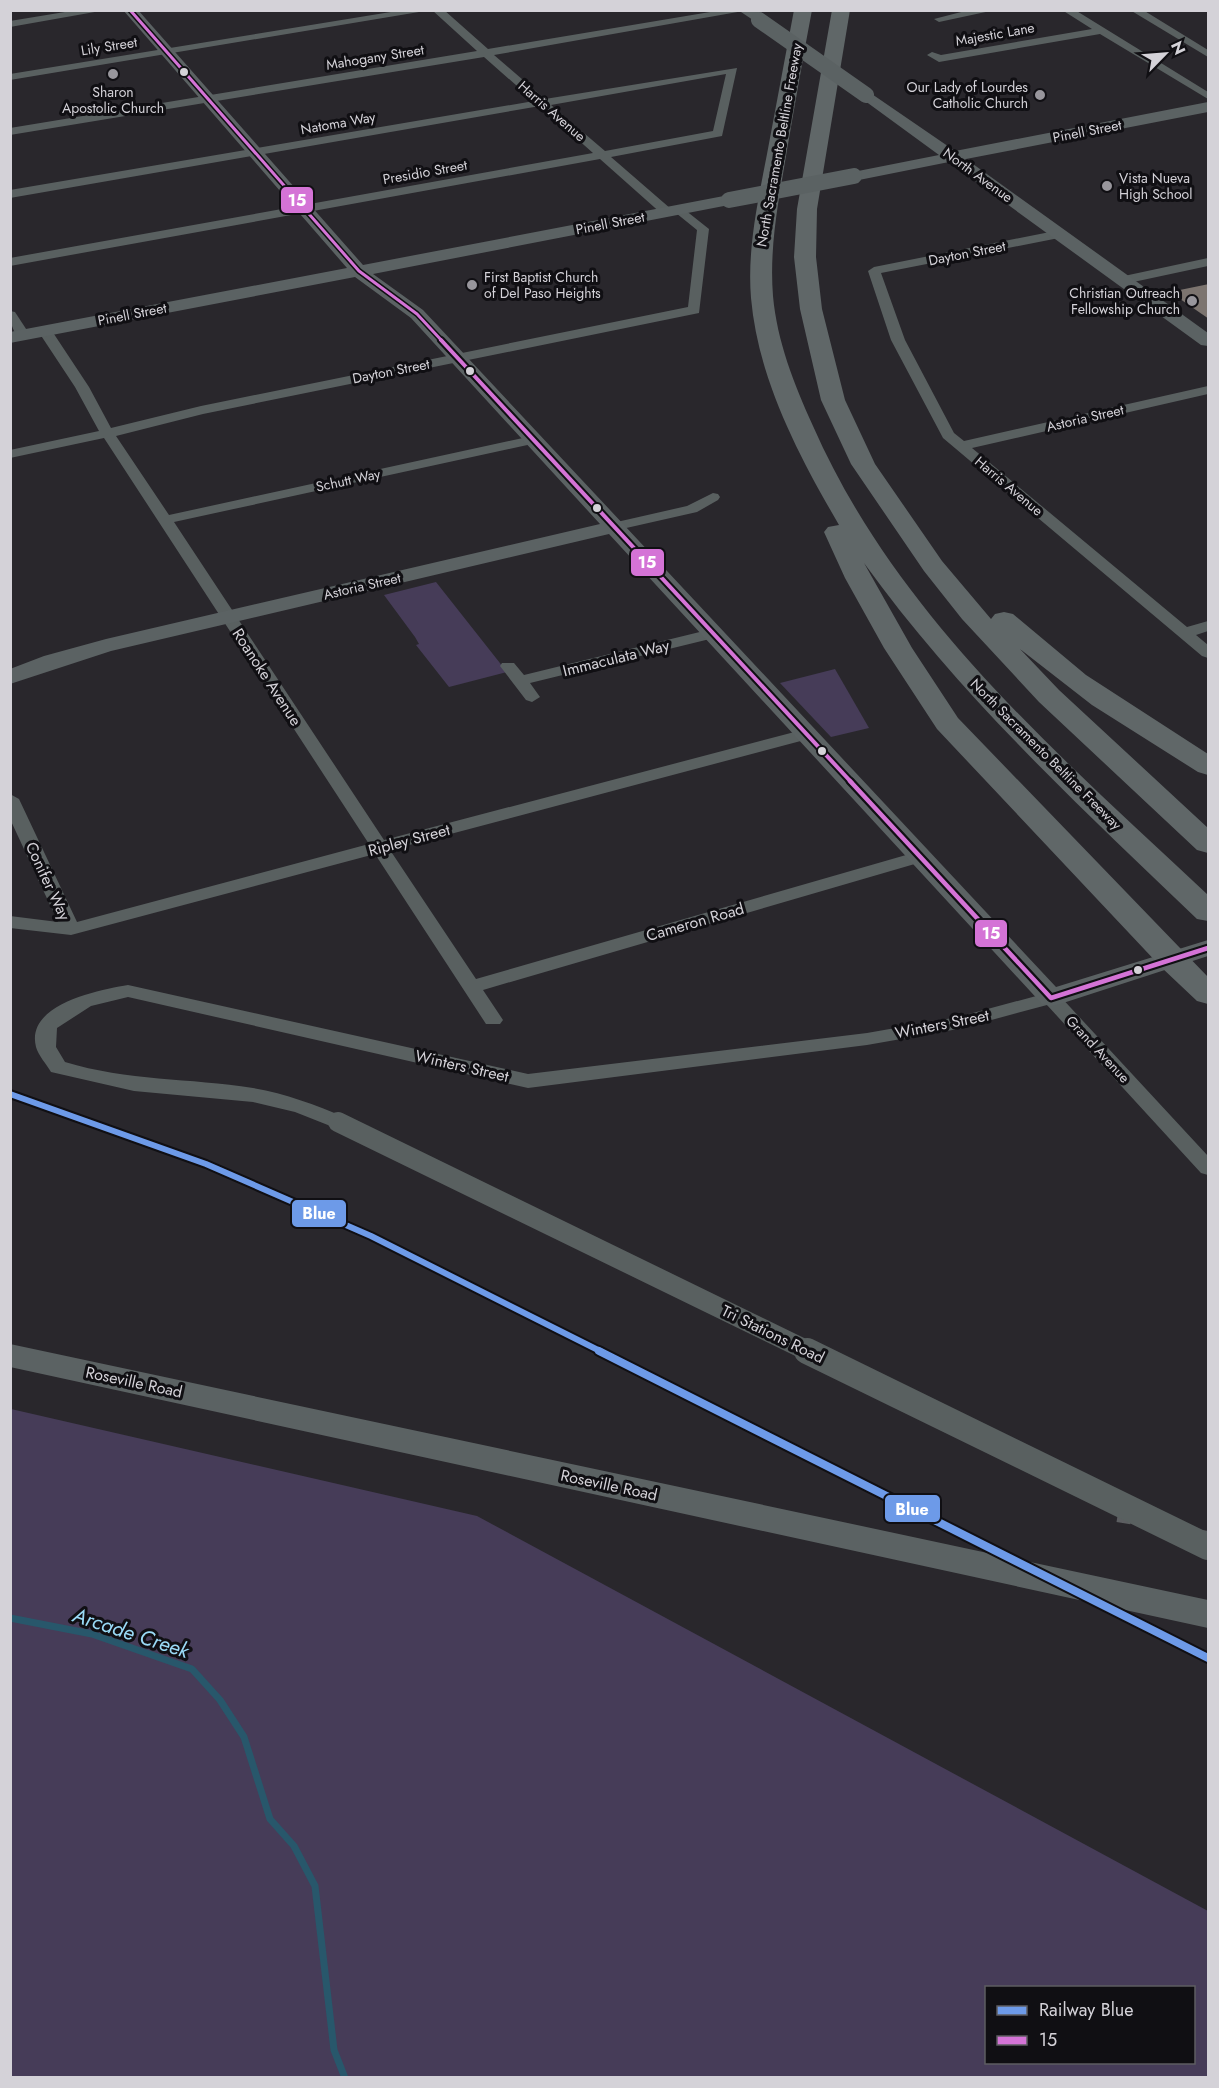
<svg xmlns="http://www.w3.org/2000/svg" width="1219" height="2088" font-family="Jost,sans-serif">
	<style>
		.green { fill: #463c58; fill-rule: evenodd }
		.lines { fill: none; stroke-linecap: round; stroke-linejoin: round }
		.stream { stroke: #28576b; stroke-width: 7 }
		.building { fill: #7c746f }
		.street { fill: #596060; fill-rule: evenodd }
		.secondary { fill: #5b6263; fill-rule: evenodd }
		.highway { fill: #606768; fill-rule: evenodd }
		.rail { stroke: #5c5e61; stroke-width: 6; stroke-dasharray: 14 14; stroke-linecap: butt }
		.street-bridge-far1 { stroke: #596060; stroke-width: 20 }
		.street-bridge { stroke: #596060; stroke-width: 26 }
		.secondary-bridge { stroke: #5b6263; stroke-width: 16 }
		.bus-1-far2-casing { stroke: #100f13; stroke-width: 6 }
		.bus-1-far1-casing { stroke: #100f13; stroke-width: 8 }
		.bus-1-casing { stroke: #100f13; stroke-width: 9 }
		.bus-1-far2 { stroke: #d473d6; stroke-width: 3 }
		.bus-1-far1 { stroke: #d473d6; stroke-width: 4 }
		.bus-1 { stroke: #d473d6; stroke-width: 4.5 }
		.rail-1-far1-casing { stroke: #100f13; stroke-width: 10 }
		.rail-1-casing { stroke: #100f13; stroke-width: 12 }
		.rail-1-far1 { stroke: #6d9ae8; stroke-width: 6 }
		.rail-1 { stroke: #6d9ae8; stroke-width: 8 }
		.bus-dot { fill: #d4d2d8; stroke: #100f13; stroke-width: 2 }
		.poi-dot { fill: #98969c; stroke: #100f13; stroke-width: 2 }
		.labels { text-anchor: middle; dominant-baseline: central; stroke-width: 6; stroke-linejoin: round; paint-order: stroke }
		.far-street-label { font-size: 14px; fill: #d4d2d8; stroke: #100f13 }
		.far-poi-label { font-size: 14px; fill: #d4d2d8; stroke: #100f13; text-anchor: end }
		.street-label { font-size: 16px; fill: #d4d2d8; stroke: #100f13 }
		.near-water-label { font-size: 21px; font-style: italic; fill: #9adaf6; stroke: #100f13 }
		.line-badge { stroke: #100f13; stroke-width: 2 }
		.badge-label { font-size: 16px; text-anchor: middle; font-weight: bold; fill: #fff }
	</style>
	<rect width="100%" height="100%" fill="#29272c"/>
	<g class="green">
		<path d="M 436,582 L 507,672 L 449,687 L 416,645 L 419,644 L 415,637 L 384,595 Z"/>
		<path d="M 835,669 L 869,728 L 831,737 L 780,683 Z"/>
		<path d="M 11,1409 L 477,1516 L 1208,1911 L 1208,2077 L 11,2077 ZM 986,1988 L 1194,1988 L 1194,2062 L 986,2062 Z"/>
	</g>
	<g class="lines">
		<path class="stream" d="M 10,1618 L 92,1634 L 192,1669 L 220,1700 L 244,1737 L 270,1819 L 294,1846 L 315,1886 L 334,2050 L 345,2078"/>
	</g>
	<path class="building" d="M 1209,284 L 1209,319 L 1170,292 Z"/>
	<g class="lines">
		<g class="street">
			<path d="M 77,10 L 106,10 L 10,27 L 10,21 Z"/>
			<path d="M 403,10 L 431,10 L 10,80 L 10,74 Z"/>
			<path d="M 432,10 L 444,10 L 488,49 L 722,10 L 749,10 L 494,55 L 545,99 L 737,68 L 722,136 L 611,157 L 671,209 L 671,215 L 663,215 L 600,159 L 10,266 L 10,258 L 593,153 L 540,106 L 10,198 L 10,190 L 534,101 L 484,57 L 10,135 L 10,128 L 477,51 ZM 726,74 L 713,131 L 605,151 L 551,105 Z"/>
			<path d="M 969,10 L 995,10 L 939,22 L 934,19 Z"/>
			<path d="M 1062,10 L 1075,10 L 1208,92 L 1208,99 L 1100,34 L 939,62 L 927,55 L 932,52 L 941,55 L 1092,29 Z"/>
			<path d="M 1130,10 L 1143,10 L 1208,50 L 1208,57 Z"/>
			<path d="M 680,206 L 709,229 L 699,313 L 203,414 L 116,436 L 169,515 L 532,436 L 539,440 L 532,444 L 174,522 L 384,840 L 806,729 L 814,734 L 812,738 L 390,850 L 476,979 L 913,853 L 925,853 L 928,857 L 925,861 L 483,990 L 503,1020 L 500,1024 L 486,1024 L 375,854 L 71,935 L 10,928 L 10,916 L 58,922 L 10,819 L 10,794 L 19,799 L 77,922 L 369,844 L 104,438 L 10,458 L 10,450 L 99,431 L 75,387 L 38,331 L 40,328 L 50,328 L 89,387 L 111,428 L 201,406 L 688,307 L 697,230 L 676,213 L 674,210 Z"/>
			<path d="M 1060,230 L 1064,231 L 1064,237 L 881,273 L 905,340 L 954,433 L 964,441 L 1208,386 L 1208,394 L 972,448 L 1187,627 L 1208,621 L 1208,631 L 1196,635 L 1208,645 L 1208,658 L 1202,656 L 943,438 L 891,340 L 868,271 L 874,267 Z"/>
			<path d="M 1208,258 L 1208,266 L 1124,284 L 1118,280 L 1124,276 Z"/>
			<path d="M 10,311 L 15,312 L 30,335 L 28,338 L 18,338 C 12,328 10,323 10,311 Z"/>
			<path d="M 713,493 L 718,494 L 720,497 L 718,500 L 697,512 L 613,531 L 606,527 L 608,524 L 687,506 Z"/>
			<path d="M 712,629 L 718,631 L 720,634 L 718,637 L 530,683 L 540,697 L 532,702 L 526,700 L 500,666 L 502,663 L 514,663 L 524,675 Z"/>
			<path d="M 128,985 L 528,1074 L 867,1033 L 958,1017 L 1051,992 L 1058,994 L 1208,1156 L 1208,1175 L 1201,1173 L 1047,1005 L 958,1029 L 867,1045 L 528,1088 L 128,997 L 91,1006 L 57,1028 L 56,1047 L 65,1062 C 127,1081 190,1078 253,1088 C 285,1093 315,1105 345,1117 L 348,1122 L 345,1127 L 338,1129 L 295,1112 L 253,1102 L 134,1091 L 51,1072 C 47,1065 38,1055 36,1047 C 25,1004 99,990 128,985 Z"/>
		</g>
		<g class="secondary">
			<path d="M 123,10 L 138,10 L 363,265 L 729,195 L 735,196 L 737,200 L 735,204 L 729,205 L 373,274 L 423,310 L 1056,987 L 1208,940 L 1208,956 L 1060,1004 L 1051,1006 L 1042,1004 L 609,534 L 111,651 L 10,684 L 10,669 L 44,656 L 106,639 L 600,524 L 411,318 L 355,277 L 10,343 L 10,332 L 347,268 Z"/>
			<path d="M 738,10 L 755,10 L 766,20 L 759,24 Z"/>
			<path d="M 866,90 L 955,151 L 1208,102 L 1208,112 L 966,159 L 1208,333 L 1208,346 L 1201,345 L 949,162 L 854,181 L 848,179 L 846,176 L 848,173 L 939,155 L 861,98 L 858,95 L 861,92 Z"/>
			<path d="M 10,1344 L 1208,1600 L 1208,1628 L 10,1367 Z"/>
		</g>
		<g class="highway">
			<path d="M 794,10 L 812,10 C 803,57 795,104 787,150 C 779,199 769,246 773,296 C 777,341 794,384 813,426 C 897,617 1059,755 1208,895 L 1208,921 L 1197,919 C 1079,806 960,696 864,563 L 912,648 L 958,718 L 1208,977 L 1208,1004 L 1197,1001 L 1161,967 L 937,729 L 884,648 L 845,578 L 824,532 L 828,527 L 839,525 C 799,456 758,379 751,298 C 747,249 758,201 767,154 C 776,106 785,58 794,10 Z"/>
			<path d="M 832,10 L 850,10 L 817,209 L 816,257 L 822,309 L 845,400 L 875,464 L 942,561 L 991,619 L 995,614 L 1004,612 L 1013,614 L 1086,675 L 1208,754 L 1208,775 L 1198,772 L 1092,705 L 1020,649 L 1059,690 L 1208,828 L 1208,853 L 1197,850 L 1039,702 L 962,619 L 924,571 L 851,464 L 821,400 L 800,309 L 794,257 L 797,209 Z"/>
		</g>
		<path class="rail" d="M 1117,1519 L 1208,1534"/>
		<path class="street-bridge-far1" d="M 338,1122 L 810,1352"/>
		<path class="street-bridge" d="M 807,1351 L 1208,1547"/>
		<g class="secondary-bridge">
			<path d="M 759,20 L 866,95"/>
			<path d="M 729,200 L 854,176"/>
		</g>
		<defs>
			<path id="bus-1-far2" d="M 130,10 L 359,271 L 417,314 L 443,342"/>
			<path id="bus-1-far1" d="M 441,340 L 852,783"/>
			<path id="bus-1" d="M 850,781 L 1051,998 L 1208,948"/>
		</defs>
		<use href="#bus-1-far2" class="bus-1-far2-casing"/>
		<use href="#bus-1-far1" class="bus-1-far1-casing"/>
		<use href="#bus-1" class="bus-1-casing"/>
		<use href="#bus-1-far2" class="bus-1-far2"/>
		<use href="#bus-1-far1" class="bus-1-far1"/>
		<use href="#bus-1" class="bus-1"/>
		<defs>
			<path id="rail-1-far1" d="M 10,1094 L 206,1164 L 371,1236 L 602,1352"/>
			<path id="rail-1" d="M 599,1351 L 1208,1658"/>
		</defs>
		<use href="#rail-1-far1" class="rail-1-far1-casing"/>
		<use href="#rail-1" class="rail-1-casing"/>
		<use href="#rail-1-far1" class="rail-1-far1"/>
		<use href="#rail-1" class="rail-1"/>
	</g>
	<g class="bus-dot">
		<circle cx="184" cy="72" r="5"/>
		<circle cx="470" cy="371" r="5"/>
		<circle cx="597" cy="508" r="5"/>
		<circle cx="822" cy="751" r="5"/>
		<circle cx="1138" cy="970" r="5"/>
	</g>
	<g class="poi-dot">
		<circle cx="113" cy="74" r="6"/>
		<circle cx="1040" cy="95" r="6"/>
		<circle cx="1107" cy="186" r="6"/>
		<circle cx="472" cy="285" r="6"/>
		<circle cx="1192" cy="301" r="6"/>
	</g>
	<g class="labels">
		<g class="far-street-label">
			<text transform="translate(995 34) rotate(-10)">Majestic Lane</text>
			<text transform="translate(109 46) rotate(-9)">Lily Street</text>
			<text transform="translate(375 57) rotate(-9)">Mahogany Street</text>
			<text transform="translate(552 111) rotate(41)">Harris Avenue</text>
			<text transform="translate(338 123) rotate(-10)">Natoma Way</text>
			<text transform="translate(1087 131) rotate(-11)">Pinell Street</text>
			<text transform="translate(779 145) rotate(-80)">North Sacramento Beltline Freeway</text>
			<text transform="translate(425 172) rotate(-10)">Presidio Street</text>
			<text transform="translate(978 175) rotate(36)">North Avenue</text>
			<text transform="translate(610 223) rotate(-11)">Pinell Street</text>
			<text transform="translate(967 253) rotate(-11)">Dayton Street</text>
			<text transform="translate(132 314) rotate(-11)">Pinell Street</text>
			<text transform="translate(391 371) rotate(-11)">Dayton Street</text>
			<text transform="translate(1085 418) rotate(-13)">Astoria Street</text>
			<text transform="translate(348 480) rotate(-12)">Schutt Way</text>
			<text transform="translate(1009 486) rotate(40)">Harris Avenue</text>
			<text transform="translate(362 586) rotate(-13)">Astoria Street</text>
			<text transform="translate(1046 754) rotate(45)">North Sacramento Beltline Freeway</text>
			<text transform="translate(1098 1049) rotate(47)">Grand Avenue</text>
		</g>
		<g class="far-poi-label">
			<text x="1028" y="87">Our Lady of Lourdes<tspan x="1028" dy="16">Catholic Church</tspan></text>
			<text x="113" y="92" text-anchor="middle">Sharon<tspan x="113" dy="16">Apostolic Church</tspan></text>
			<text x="1119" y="178" text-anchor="start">Vista Nueva<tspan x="1119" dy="16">High School</tspan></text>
			<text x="484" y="277" text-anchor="start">First Baptist Church<tspan x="484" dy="16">of Del Paso Heights</tspan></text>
			<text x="1180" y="293">Christian Outreach<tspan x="1180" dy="16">Fellowship Church</tspan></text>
		</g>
		<g class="street-label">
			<text transform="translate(616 658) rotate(-14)">Immaculata Way</text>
			<text transform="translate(267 677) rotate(57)">Roanoke Avenue</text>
			<text transform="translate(409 840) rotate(-15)">Ripley Street</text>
			<text transform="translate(48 881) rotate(65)">Conifer Way</text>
			<text transform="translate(695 922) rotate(-16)">Cameron Road</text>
			<text transform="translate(942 1024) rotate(-11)">Winters Street</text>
			<text transform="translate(462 1066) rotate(13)">Winters Street</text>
			<text transform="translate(773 1334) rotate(26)">Tri Stations Road</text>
			<text transform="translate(134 1382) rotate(12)">Roseville Road</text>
			<text transform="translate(609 1485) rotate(12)">Roseville Road</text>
		</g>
		<g class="near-water-label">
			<text transform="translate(131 1633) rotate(18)">Arcade Creek</text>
		</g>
	</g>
	<g class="line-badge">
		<rect x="280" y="186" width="34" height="28" rx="6" fill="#d473d6"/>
		<rect x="630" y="548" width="35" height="29" rx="6" fill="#d473d6"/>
		<rect x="974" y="919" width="34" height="29" rx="6" fill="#d473d6"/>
		<rect x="291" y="1199" width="56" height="29" rx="6" fill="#6d9ae8"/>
		<rect x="884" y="1494" width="57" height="29" rx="6" fill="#6d9ae8"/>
	</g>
	<g class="badge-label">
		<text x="297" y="206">15</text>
		<text x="647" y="568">15</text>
		<text x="991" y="939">15</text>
		<text x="319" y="1219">Blue</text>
		<text x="912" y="1515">Blue</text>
	</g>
	<rect width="1219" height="2088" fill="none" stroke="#d4d2d8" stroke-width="24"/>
	<rect x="985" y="1986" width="210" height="78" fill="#100f13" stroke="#5e5d62" stroke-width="1.5"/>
	<rect x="997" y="2006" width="30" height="9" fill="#6d9ae8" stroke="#5e5d62" stroke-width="1.5"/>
	<text x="1039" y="2016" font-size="18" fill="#d4d2d8">Railway Blue</text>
	<rect x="997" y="2036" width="30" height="9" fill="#d473d6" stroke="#5e5d62" stroke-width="1.5"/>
	<text x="1039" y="2046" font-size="18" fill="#d4d2d8">15</text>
	<g transform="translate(1165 54) rotate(65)" stroke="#100f13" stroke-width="4.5" paint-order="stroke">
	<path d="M0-4.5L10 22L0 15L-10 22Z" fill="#d4d2d8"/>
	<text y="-9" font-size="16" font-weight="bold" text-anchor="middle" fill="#d4d2d8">N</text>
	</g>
</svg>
